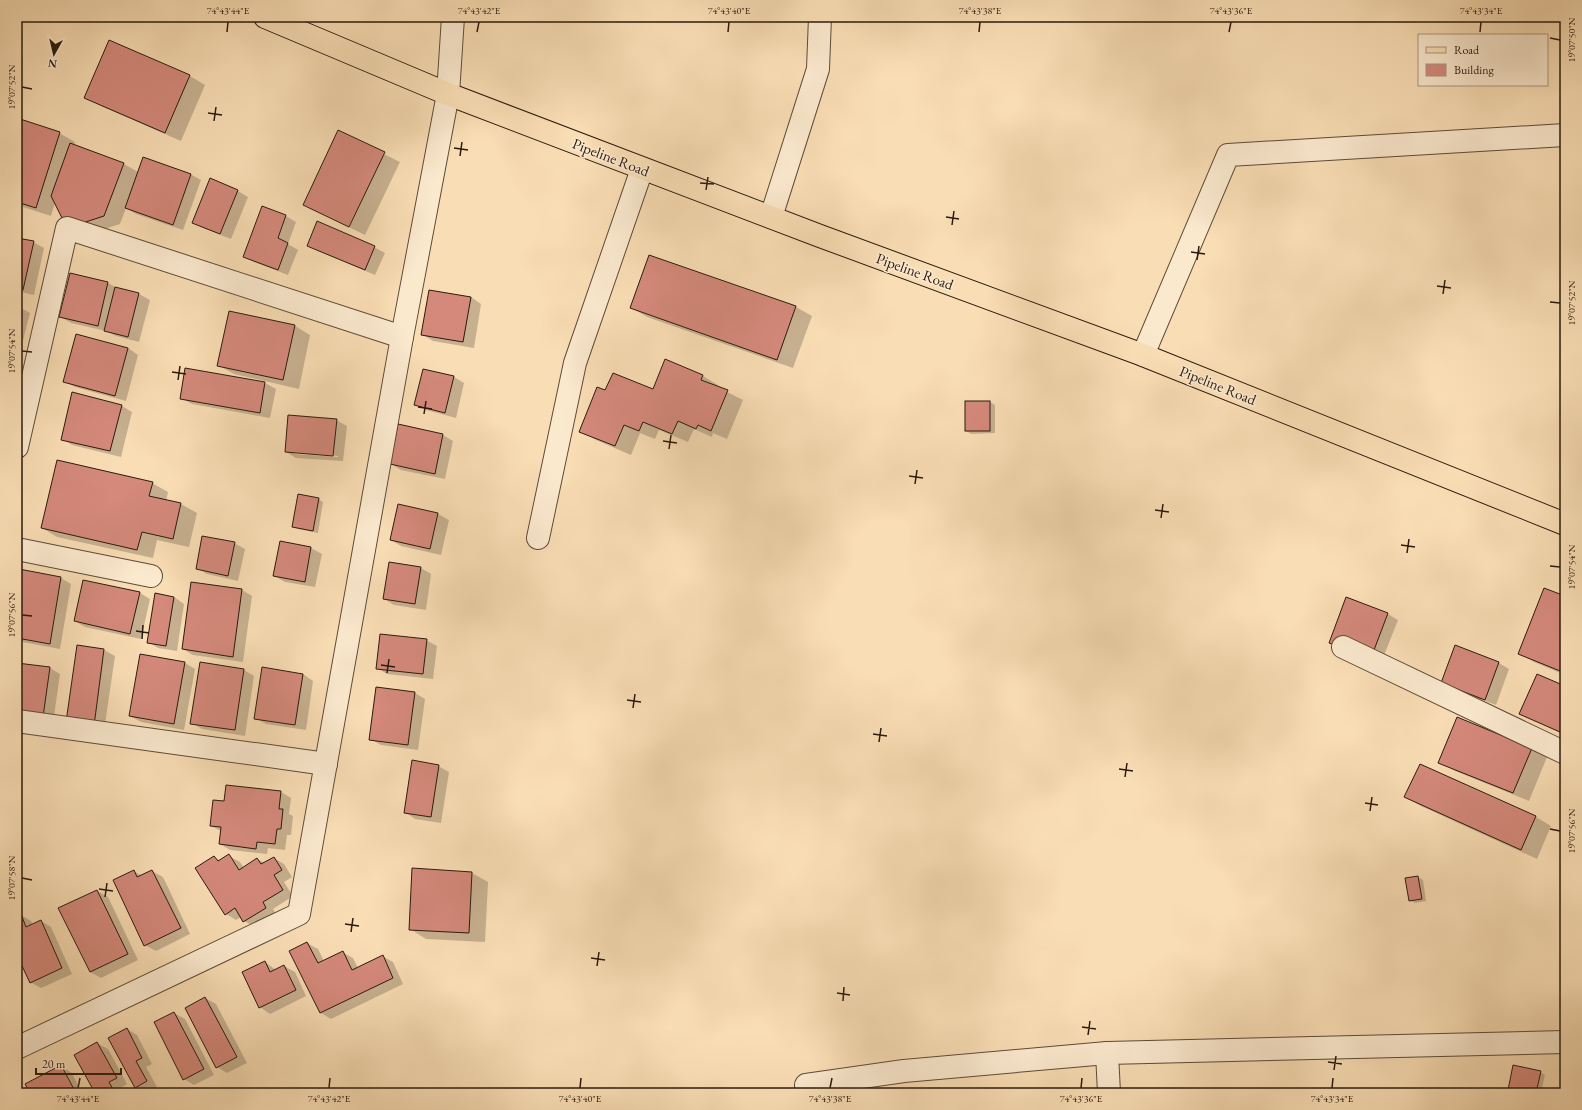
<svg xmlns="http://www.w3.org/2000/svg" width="1582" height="1110" font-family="'EB Garamond',serif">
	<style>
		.shadow { fill: #0003; fill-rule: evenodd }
		.building { fill: #d4897b; stroke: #2b1a0e }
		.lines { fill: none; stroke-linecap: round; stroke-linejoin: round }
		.minor-casing { stroke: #5e4b38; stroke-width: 24 }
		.major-casing { stroke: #2b1a0e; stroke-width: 24 }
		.minor { stroke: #fbe9ce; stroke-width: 22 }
		.major { stroke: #f9ddb4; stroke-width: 22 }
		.ticks { fill: none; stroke: #2b1a0e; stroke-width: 1.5 }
		.labels { text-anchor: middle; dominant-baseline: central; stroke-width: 3; stroke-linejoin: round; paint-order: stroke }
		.street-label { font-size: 15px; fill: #2b1a0e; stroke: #fbe9ce }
		.neatline { fill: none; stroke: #2b1a0e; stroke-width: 1.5 }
		.ticks-label { font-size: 10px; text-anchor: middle; fill: #2b1a0e }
	</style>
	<rect width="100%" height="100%" fill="#f9ddb4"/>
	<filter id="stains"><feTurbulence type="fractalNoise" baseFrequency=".005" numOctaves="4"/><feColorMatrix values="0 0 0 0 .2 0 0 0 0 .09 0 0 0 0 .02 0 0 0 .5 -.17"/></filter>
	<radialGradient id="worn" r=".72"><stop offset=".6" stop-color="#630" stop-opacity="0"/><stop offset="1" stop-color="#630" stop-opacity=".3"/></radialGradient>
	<g class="shadow">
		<path d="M 190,76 L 205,85 L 181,141 L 101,106 L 85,97 Z"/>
		<path d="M 17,119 L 59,133 L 75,142 L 74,146 L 124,164 L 138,172 L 190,174 L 201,180 L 183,230 L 136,214 L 126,208 L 120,224 L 83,236 L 55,203 L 51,216 L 17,205 Z"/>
		<path d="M 339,132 L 400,162 L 365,235 L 304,205 Z"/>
		<path d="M 211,180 L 238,191 L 248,197 L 231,239 L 203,228 L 193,222 Z"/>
		<path d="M 262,208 L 286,216 L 296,222 L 288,244 L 298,250 L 288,275 L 254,262 L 244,256 Z"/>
		<path d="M 17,239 L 33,242 L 44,248 L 34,295 L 17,291 Z"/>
		<path d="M 308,245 L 374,247 L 385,253 L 375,275 L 318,251 Z"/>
		<path d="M 650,256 L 796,307 L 812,316 L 793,368 L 647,317 L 632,308 Z"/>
		<path d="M 108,283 L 117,288 L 139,294 L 150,300 L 139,342 L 116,336 L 106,331 L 71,323 L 61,317 Z"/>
		<path d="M 471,297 L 481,304 L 474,348 L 433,341 L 423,335 Z"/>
		<path d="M 17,306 L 30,313 L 18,360 L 17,360 Z"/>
		<path d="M 230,312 L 295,326 L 310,335 L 299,389 L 234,374 L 218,365 Z"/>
		<path d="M 128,348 L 138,355 L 126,401 L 75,387 L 64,381 Z"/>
		<path d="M 666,361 L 703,376 L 718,385 L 717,387 L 743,400 L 727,439 L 713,433 L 712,437 L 694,429 L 688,442 L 659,430 L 655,439 L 640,433 L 631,455 L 596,440 L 580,431 L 606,392 L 653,391 Z"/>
		<path d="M 186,369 L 265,383 L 276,389 L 270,418 L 192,404 L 181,398 Z"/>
		<path d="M 454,377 L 464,383 L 456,418 L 426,410 L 415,404 Z"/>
		<path d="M 990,402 L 995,405 L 995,433 L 971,434 L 966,431 Z"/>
		<path d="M 122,406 L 132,412 L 121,457 L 72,445 L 62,439 Z"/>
		<path d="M 336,420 L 347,426 L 343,461 L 296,458 L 286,452 ZM 295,452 L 338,456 L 338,457 L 295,454 Z"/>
		<path d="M 399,426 L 443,435 L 453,441 L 445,479 L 401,470 L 391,464 Z"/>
		<path d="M 152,483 L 168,492 L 166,501 L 181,504 L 197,513 L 189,547 L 157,540 L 153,558 L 57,537 L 42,528 Z"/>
		<path d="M 318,499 L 323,502 L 318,533 L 298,529 L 293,527 Z"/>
		<path d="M 399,505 L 438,514 L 449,520 L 441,555 L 401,546 L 391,540 Z"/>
		<path d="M 281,542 L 311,548 L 322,554 L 315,587 L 285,582 L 274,576 Z"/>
		<path d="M 234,543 L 245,549 L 238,581 L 207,574 L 197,568 Z"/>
		<path d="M 421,568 L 431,574 L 426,610 L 394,605 L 384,599 Z"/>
		<path d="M 19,571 L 61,578 L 71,584 L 60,649 L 17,641 L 17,585 Z"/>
		<path d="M 242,590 L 252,596 L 243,662 L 193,655 L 183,649 Z"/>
		<path d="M 140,593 L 150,599 L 141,639 L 85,627 L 75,621 Z"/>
		<path d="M 174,597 L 184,604 L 177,651 L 158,648 L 148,642 Z"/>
		<path d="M 1565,597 L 1565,675 L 1534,662 L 1519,653 Z"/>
		<path d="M 1388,614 L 1398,620 L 1381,663 L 1330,642 Z"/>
		<path d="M 426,640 L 437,646 L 433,679 L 387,674 L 377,668 Z"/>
		<path d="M 77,646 L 104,650 L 115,656 L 104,731 L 77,727 Z"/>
		<path d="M 1456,646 L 1499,663 L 1509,669 L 1496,705 L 1453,689 Z"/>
		<path d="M 185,663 L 195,669 L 184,730 L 141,722 L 130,716 Z"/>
		<path d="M 17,664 L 50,668 L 60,674 L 53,723 L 17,717 Z"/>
		<path d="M 244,670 L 254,676 L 245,736 L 202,729 L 192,723 Z"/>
		<path d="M 303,674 L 313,681 L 306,730 L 266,724 L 255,718 Z"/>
		<path d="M 1565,687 L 1565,735 L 1521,714 Z"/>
		<path d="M 415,693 L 425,699 L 418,750 L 381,745 L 370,739 Z"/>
		<path d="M 1532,748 L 1547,757 L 1529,801 L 1455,771 L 1439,762 Z"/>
		<path d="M 1420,765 L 1536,817 L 1551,826 L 1537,859 L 1421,806 L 1405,797 Z"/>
		<path d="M 438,766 L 449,772 L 441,823 L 415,819 L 405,812 Z"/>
		<path d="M 281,792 L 291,798 L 289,814 L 293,816 L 291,835 L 287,835 L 285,850 L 268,848 L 267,854 L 230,850 L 220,844 L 221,831 L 211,826 L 225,803 Z"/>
		<path d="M 229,856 L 240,862 L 244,868 L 257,859 L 265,863 L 274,858 L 284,864 L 292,877 L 284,882 L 293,896 L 273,909 L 276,914 L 255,927 L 244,921 L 241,917 L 236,920 L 226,914 L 214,857 L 220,861 Z"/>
		<path d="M 413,869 L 472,873 L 488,882 L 485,942 L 426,939 L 410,929 Z"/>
		<path d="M 134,871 L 142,876 L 152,871 L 163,877 L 190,934 L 156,951 L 145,945 Z"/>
		<path d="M 1418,877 L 1423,880 L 1426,901 L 1415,903 L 1410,900 Z"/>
		<path d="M 97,891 L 108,897 L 138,960 L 101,978 L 90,972 Z"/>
		<path d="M 21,915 L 31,921 L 33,925 L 41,921 L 51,927 L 72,974 L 41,988 L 30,982 L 17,952 L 17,917 Z"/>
		<path d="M 307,943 L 318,949 L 324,961 L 342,952 L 353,958 L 358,968 L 382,956 L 393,962 L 403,984 L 331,1019 L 321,1013 L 291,951 Z"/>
		<path d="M 265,962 L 276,970 L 284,966 L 295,972 L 306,996 L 270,1014 L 260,1007 Z"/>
		<path d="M 205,998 L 216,1004 L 247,1063 L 227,1073 L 217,1067 Z"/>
		<path d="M 174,1013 L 185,1019 L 214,1075 L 194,1085 L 184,1079 Z"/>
		<path d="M 127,1029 L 137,1035 L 152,1064 L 146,1067 L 157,1087 L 146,1093 L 136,1087 Z"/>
		<path d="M 97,1043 L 108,1049 L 127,1084 L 119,1089 L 121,1093 L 96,1093 Z"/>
		<path d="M 61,1066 L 72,1073 L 82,1093 L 31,1093 Z"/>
		<path d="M 1540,1072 L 1545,1075 L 1541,1093 L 1516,1093 L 1509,1090 Z"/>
	</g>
	<g class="building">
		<path d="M 109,40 L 190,75 L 165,133 L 84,98 Z"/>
		<path d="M 17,118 L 60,132 L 36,208 L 17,202 Z"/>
		<path d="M 338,130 L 385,152 L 349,227 L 303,205 Z"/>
		<path d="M 70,143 L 124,163 L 104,216 L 67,228 L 51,196 Z"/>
		<path d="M 143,157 L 191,174 L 173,225 L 125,208 Z"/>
		<path d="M 210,178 L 238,190 L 220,234 L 192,223 Z"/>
		<path d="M 262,206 L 286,215 L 278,238 L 288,243 L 278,270 L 243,257 Z"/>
		<path d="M 317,221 L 375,246 L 365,270 L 307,246 Z"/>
		<path d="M 17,238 L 34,241 L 23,290 L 17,288 Z"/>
		<path d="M 649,255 L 796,306 L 777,360 L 630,308 Z"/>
		<path d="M 70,273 L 108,282 L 98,326 L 59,317 Z"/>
		<path d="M 115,287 L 139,293 L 128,337 L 104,331 Z"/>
		<path d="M 429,290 L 471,297 L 463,342 L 421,335 Z"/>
		<path d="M 229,311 L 295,325 L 283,380 L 217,366 Z"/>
		<path d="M 76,334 L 128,348 L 115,396 L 63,382 Z"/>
		<path d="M 665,359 L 703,375 L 701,380 L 728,390 L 711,431 L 698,425 L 696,429 L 678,421 L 672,434 L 643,422 L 639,431 L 624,425 L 615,446 L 579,432 L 597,387 L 605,390 L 613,373 L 653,389 Z"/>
		<path d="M 185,368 L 265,382 L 260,413 L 180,399 Z"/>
		<path d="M 423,369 L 454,376 L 445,413 L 414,405 Z"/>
		<path d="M 72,392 L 122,405 L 110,451 L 61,440 Z"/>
		<rect x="965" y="401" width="25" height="30"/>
		<path d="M 288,415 L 337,419 L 333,456 L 285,452 Z"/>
		<path d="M 398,424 L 443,434 L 435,474 L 390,464 Z"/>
		<path d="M 57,460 L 153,482 L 149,496 L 181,503 L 173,539 L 142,532 L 137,550 L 41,528 Z"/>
		<path d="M 298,494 L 319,498 L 313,531 L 292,527 Z"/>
		<path d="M 398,504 L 438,513 L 430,549 L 390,540 Z"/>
		<path d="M 202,536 L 235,542 L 228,576 L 196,569 Z"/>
		<path d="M 280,541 L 311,547 L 305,582 L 273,576 Z"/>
		<path d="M 389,562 L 421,567 L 415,604 L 383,599 Z"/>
		<path d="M 19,569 L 61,577 L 50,644 L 17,638 L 17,579 Z"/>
		<path d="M 83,580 L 140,592 L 130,634 L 74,621 Z"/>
		<path d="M 191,582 L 242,589 L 233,657 L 182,649 Z"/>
		<path d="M 1544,588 L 1565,596 L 1565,673 L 1518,654 Z"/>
		<path d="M 155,593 L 174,597 L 166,646 L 147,643 Z"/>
		<path d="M 1346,597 L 1388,613 L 1371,658 L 1329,643 Z"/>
		<path d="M 380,634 L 427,639 L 423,674 L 376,669 Z"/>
		<path d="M 77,645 L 104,649 L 94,726 L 66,722 Z"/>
		<path d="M 1455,645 L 1499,662 L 1485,700 L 1441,683 Z"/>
		<path d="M 140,654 L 185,662 L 174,724 L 129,716 Z"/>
		<path d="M 200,662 L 244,669 L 235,730 L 190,724 Z"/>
		<path d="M 17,663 L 50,667 L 43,717 L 17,713 Z"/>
		<path d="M 262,667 L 303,674 L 295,725 L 254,719 Z"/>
		<path d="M 1537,674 L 1565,686 L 1565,720 L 1560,732 L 1519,714 Z"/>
		<path d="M 376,687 L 415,692 L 408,745 L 369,740 Z"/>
		<path d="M 1457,717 L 1532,748 L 1513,793 L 1438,763 Z"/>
		<path d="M 412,760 L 439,765 L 431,817 L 404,813 Z"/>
		<path d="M 1420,764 L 1536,816 L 1521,850 L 1404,797 Z"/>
		<path d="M 226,785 L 281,791 L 279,809 L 283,809 L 281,829 L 277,829 L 275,844 L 257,842 L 256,849 L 219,844 L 221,827 L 210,826 L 213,800 L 224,801 Z"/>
		<path d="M 229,854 L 239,870 L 257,858 L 261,864 L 274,857 L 282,870 L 274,875 L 283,890 L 263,902 L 266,908 L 243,922 L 235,908 L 225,915 L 195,868 L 214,856 L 218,861 Z"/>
		<path d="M 412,868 L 472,872 L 469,933 L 409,930 Z"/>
		<path d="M 134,870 L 137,877 L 152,870 L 181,928 L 144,946 L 113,880 Z"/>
		<path d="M 1418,876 L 1422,899 L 1409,901 L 1405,878 Z"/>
		<path d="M 97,890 L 128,954 L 90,972 L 58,908 Z"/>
		<path d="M 21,914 L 26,927 L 41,920 L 62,968 L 30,983 L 17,955 L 17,916 Z"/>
		<path d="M 307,942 L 318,963 L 343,951 L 352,970 L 383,955 L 393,978 L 320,1013 L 289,951 Z"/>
		<path d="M 265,961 L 270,972 L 284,965 L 296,990 L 259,1008 L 242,972 Z"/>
		<path d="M 205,997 L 237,1057 L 216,1068 L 185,1008 Z"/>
		<path d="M 174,1012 L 204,1069 L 183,1080 L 154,1022 Z"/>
		<path d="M 127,1028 L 142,1058 L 136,1061 L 147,1081 L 135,1088 L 108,1038 Z"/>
		<path d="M 97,1042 L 117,1078 L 109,1082 L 115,1093 L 95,1093 L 74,1055 Z"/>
		<path d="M 61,1065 L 76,1093 L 30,1093 L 25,1084 Z"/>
		<path d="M 1513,1065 L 1541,1071 L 1536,1093 L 1521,1093 L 1508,1090 Z"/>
		<rect x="1347" y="1090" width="31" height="3"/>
	</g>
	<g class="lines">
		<defs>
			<g id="minor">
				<path d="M 771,217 L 818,69 L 820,17"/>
				<path d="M 1143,355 L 1228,155 L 1565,135"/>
				<path d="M 17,447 L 67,228 L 402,337"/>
				<path d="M 538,538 L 575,363 L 642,169"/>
				<path d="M 17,549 L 151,576"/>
				<path d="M 1343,647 L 1565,753"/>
				<path d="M 17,721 L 326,764"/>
				<path d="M 17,1048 L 299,914 L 402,337 L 448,94 L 453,17"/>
				<path d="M 1107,1053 L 1109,1093"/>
				<path d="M 806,1085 L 904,1071 L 1107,1053 L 1565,1042"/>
			</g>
			<path id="major" d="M 265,17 L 448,94 L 820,236 L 1143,355 L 1565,524"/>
		</defs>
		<use href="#minor" class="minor-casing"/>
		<use href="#major" class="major-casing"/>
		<use href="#minor" class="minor"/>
		<use href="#major" class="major"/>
	</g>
	<path class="ticks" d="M 227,32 L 228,22M 477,32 L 479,22M 728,32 L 729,22M 979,32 L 980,22M 1229,32 L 1231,22M 1480,32 L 1481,22M 1550,38 L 1560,40M 22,87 L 32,89M 208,113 L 222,115M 214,121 L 216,107M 454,148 L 468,150M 460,156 L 462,142M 700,183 L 714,184M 706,190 L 708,177M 946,217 L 959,219M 952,225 L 954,211M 1191,252 L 1205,254M 1197,260 L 1199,246M 1437,286 L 1451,288M 1443,294 L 1445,280M 1550,302 L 1560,303M 22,351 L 32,352M 172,372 L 186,374M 178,380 L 180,366M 418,407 L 432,409M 424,414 L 426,401M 663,441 L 677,443M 669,449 L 671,435M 909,476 L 923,478M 915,484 L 917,470M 1155,510 L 1169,512M 1161,518 L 1163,504M 1401,545 L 1415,547M 1407,553 L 1409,539M 1550,566 L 1560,567M 22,615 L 32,616M 136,631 L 149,633M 142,639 L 143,625M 381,665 L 395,667M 387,673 L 389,659M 627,700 L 641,702M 633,708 L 635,694M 873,734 L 887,736M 879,742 L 881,728M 1119,769 L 1133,771M 1125,777 L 1127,763M 1365,803 L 1378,805M 1370,811 L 1372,797M 1550,829 L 1560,831M 22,878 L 32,880M 99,889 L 113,891M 105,897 L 107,883M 345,924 L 359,926M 351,932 L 353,918M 591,958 L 605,960M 597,966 L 599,952M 837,993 L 850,995M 843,1001 L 844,987M 1082,1027 L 1096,1029M 1088,1035 L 1090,1021M 1328,1062 L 1342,1064M 1334,1070 L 1336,1056M 78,1088 L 80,1078M 329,1088 L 330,1078M 580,1088 L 581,1078M 830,1088 L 832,1078M 1081,1088 L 1082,1078M 1332,1088 L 1333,1078"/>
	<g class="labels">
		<g class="street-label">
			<text transform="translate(611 157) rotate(21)">Pipeline Road</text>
			<text transform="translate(915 271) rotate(20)">Pipeline Road</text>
			<text transform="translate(1218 385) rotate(22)">Pipeline Road</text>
		</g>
	</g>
	<rect width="1582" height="1110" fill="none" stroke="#f9ddb4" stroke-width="44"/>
	<rect x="1418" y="34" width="130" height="52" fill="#fbe9ce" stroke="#a89681"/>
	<rect x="1426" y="47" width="20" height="6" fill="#f9ddb4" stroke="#a89681"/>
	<text x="1454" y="54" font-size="12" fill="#2b1a0e">Road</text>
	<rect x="1426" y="64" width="20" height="12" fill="#d4897b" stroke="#a89681"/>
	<text x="1454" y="74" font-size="12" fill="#2b1a0e">Building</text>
	<g transform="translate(54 54) rotate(188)" stroke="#fbe9ce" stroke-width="3" paint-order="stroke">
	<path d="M0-3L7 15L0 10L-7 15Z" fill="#2b1a0e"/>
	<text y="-6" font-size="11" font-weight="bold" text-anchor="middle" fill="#2b1a0e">N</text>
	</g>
	<path d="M36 1068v6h85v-6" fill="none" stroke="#2b1a0e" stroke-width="2"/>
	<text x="42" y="1068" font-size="12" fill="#2b1a0e" stroke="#fbe9ce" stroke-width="3" paint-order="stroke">20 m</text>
	<rect x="22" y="22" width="1538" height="1066" class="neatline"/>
	<g class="ticks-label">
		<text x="228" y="14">74°43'44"E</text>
		<text x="479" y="14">74°43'42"E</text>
		<text x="729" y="14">74°43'40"E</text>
		<text x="980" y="14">74°43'38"E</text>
		<text x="1231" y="14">74°43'36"E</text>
		<text x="1481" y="14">74°43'34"E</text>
		<text transform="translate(1571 40) rotate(-90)" y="4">19°07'50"N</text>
		<text transform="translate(11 87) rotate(-90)" y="4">19°07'52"N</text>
		<text transform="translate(1571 303) rotate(-90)" y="4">19°07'52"N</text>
		<text transform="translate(11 351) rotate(-90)" y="4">19°07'54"N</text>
		<text transform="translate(1571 567) rotate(-90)" y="4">19°07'54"N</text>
		<text transform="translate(11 615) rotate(-90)" y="4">19°07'56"N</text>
		<text transform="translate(1571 831) rotate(-90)" y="4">19°07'56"N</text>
		<text transform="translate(11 878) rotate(-90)" y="4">19°07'58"N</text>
		<text x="78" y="1102">74°43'44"E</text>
		<text x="329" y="1102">74°43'42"E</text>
		<text x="580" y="1102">74°43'40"E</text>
		<text x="830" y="1102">74°43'38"E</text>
		<text x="1081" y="1102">74°43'36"E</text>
		<text x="1332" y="1102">74°43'34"E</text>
	</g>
	<rect width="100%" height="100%" filter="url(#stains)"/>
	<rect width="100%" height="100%" fill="url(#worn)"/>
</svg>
